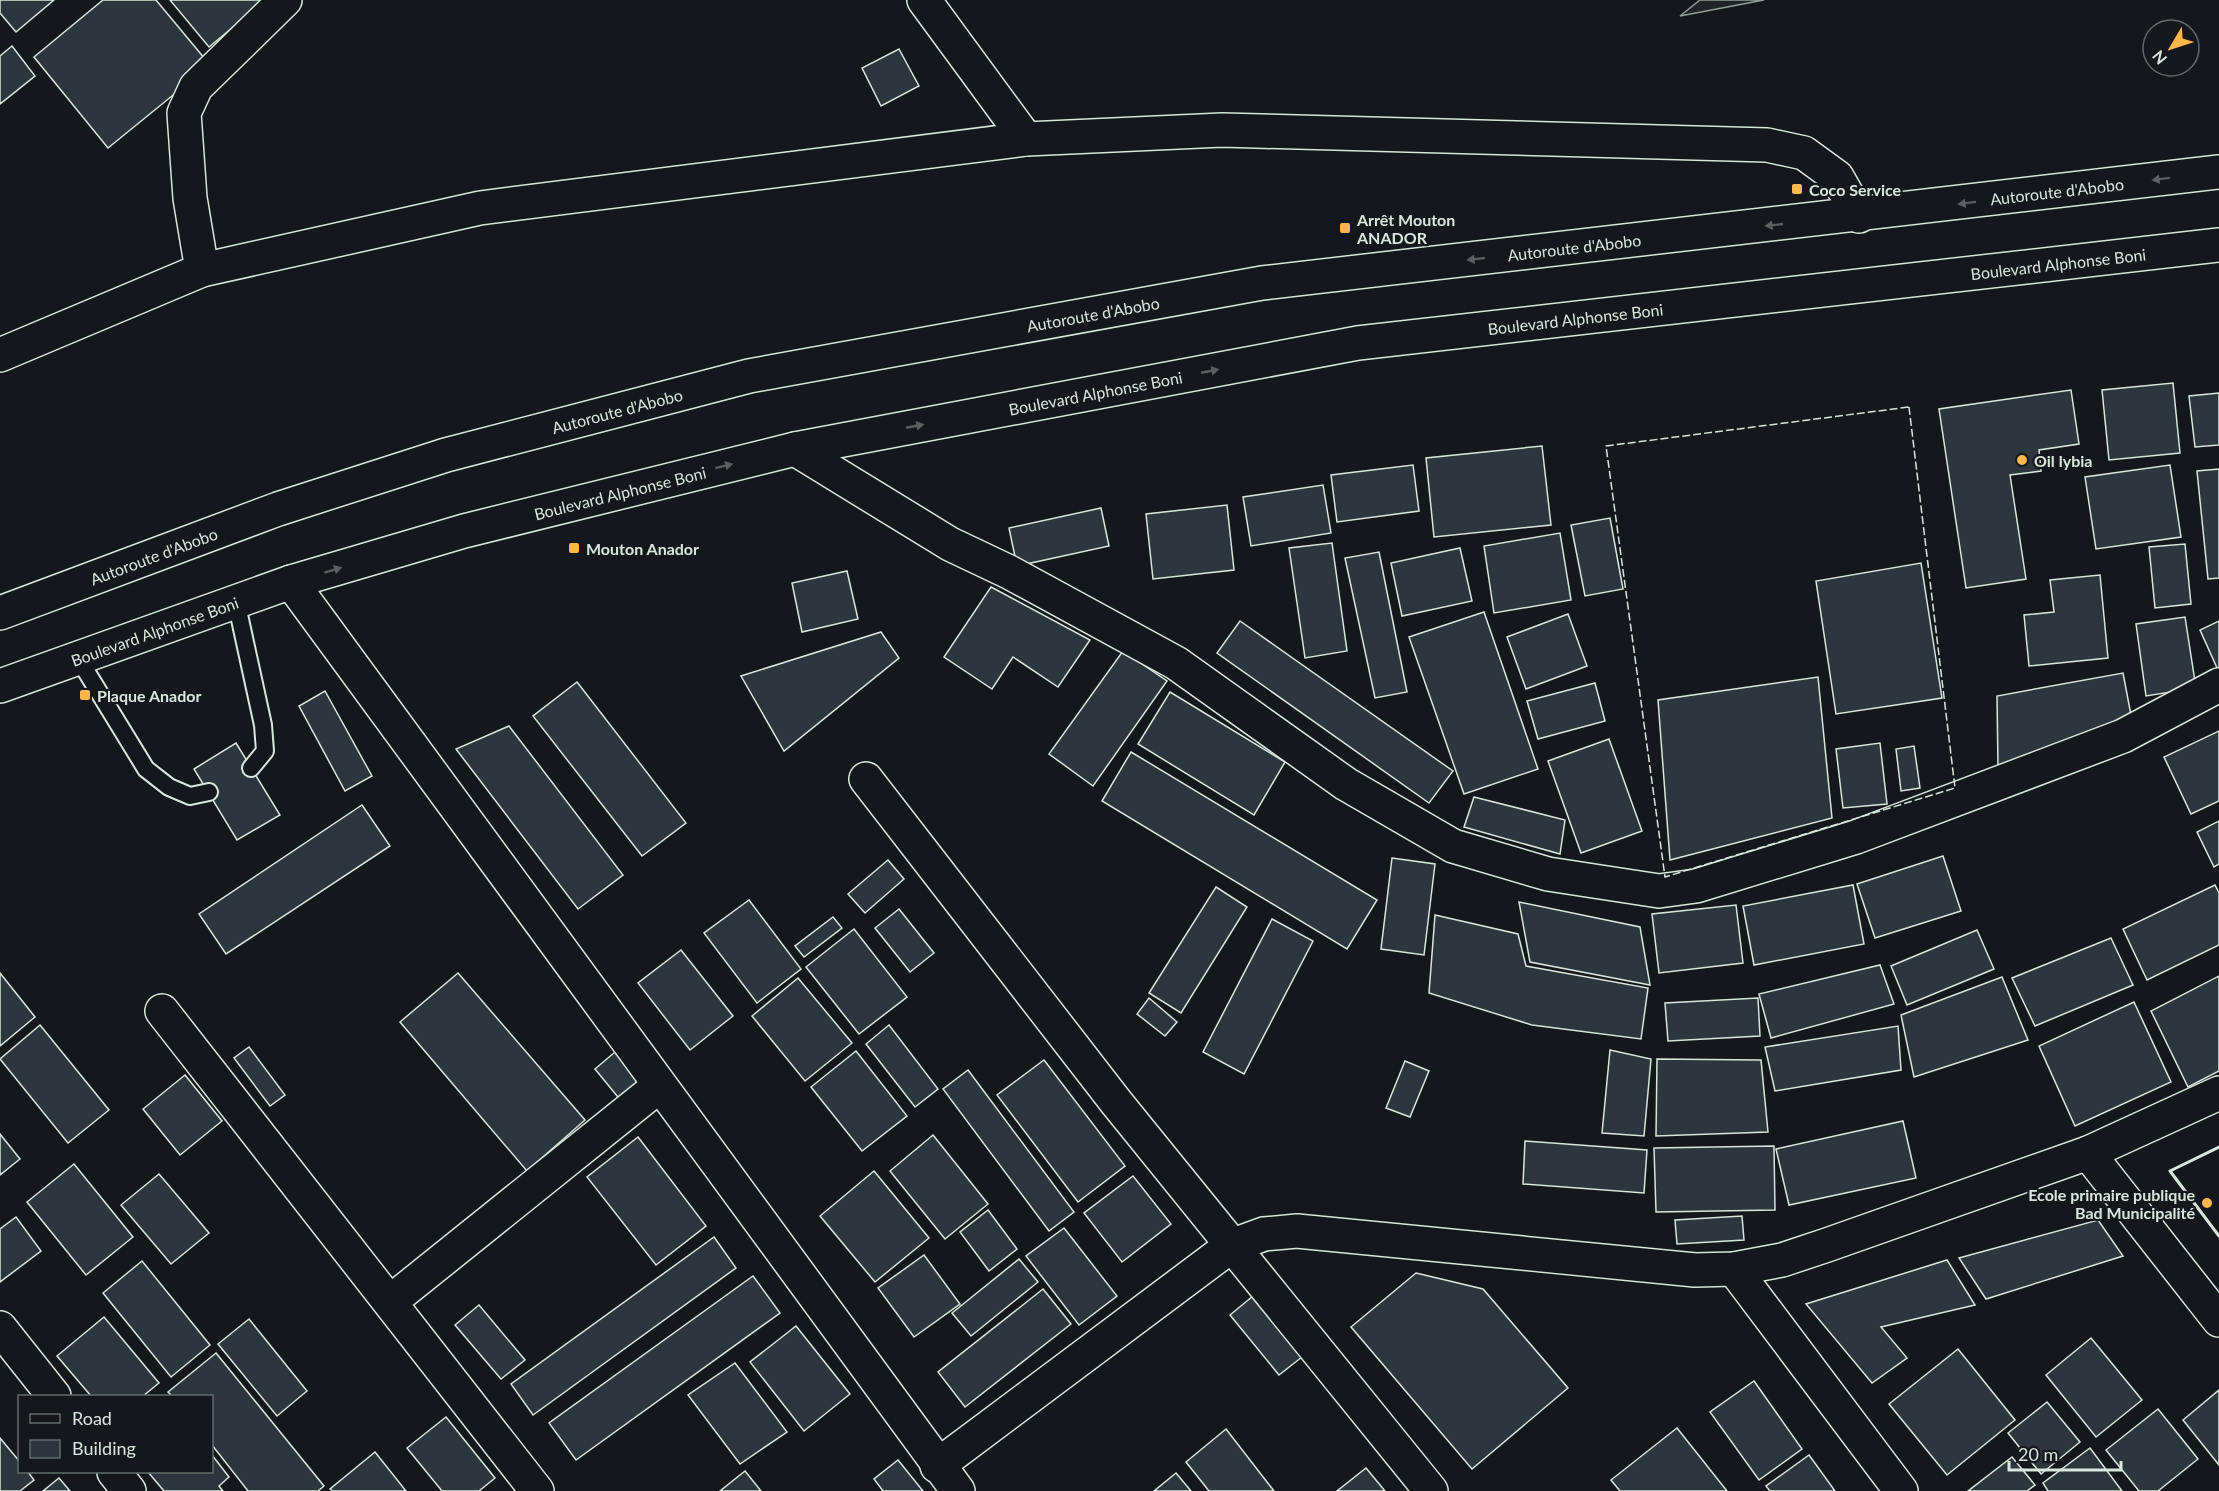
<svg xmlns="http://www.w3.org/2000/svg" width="2219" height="1491" font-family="Lato,sans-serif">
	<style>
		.green { fill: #202428; stroke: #939e99; stroke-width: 1.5 }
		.building { fill: #2c363c; stroke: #d8e6dc; stroke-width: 1.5 }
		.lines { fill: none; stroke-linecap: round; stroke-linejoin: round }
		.lane-casing { stroke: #d8e6dc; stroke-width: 20 }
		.street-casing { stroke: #d8e6dc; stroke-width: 36 }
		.secondary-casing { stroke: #d8e6dc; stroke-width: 36 }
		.primary-casing { stroke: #d8e6dc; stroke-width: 36 }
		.lane { stroke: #14181c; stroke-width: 16 }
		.street { stroke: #14181c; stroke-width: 33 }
		.secondary { stroke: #14181c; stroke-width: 33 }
		.primary { stroke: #14181c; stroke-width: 33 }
		.fence { stroke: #d8e6dc; stroke-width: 1.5; stroke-dasharray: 8 3; stroke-linecap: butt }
		.wall { stroke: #d8e6dc; stroke-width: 3 }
		.oneway { fill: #59605f }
		.poi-dot { fill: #ffb74d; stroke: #14181c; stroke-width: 2 }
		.labels { text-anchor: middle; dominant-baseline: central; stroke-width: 4.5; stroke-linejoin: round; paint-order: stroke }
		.poi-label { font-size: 16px; font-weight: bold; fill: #d8e6dc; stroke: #14181c; text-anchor: start }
		.street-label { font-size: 16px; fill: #d8e6dc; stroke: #14181c }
	</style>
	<rect width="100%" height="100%" fill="#14181c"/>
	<path class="green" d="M 1700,0 L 1764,0 L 1680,16 Z"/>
	<g class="building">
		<path d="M 0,0 L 54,0 L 16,32 L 0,13 Z"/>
		<path d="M 103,0 L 156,0 L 210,65 L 108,148 L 34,57 Z"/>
		<path d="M 170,0 L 266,0 L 209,47 Z"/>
		<path d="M 12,46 L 35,76 L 0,104 L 0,56 Z"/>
		<path d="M 899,49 L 919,86 L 881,106 L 862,68 Z"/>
		<path d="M 2173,383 L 2180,453 L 2109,460 L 2102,390 Z"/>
		<path d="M 2071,390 L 2079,444 L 2039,450 L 2041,471 L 2010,475 L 2026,579 L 1966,588 L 1939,409 Z"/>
		<path d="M 2219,393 L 2219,445 L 2195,447 L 2189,396 Z"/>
		<path d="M 1542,446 L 1551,525 L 1434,537 L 1426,458 Z"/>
		<path d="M 1413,465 L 1419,511 L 1337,522 L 1331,475 Z"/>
		<path d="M 2170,465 L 2181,537 L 2096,549 L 2085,477 Z"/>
		<path d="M 2219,469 L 2219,578 L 2208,579 L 2197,471 Z"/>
		<path d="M 1323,485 L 1331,533 L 1251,546 L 1243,497 Z"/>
		<path d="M 1227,505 L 1234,570 L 1153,579 L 1146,514 Z"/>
		<path d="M 1101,508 L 1109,546 L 1017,566 L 1009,528 Z"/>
		<path d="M 1610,518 L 1623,589 L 1585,596 L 1571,525 Z"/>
		<path d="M 1560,533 L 1571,600 L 1494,613 L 1484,546 Z"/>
		<path d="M 1332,543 L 1347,651 L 1305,658 L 1289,548 Z"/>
		<path d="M 2185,544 L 2191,604 L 2155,608 L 2149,547 Z"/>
		<path d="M 1460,548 L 1472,601 L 1402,616 L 1391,563 Z"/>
		<path d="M 1379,552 L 1407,692 L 1375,698 L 1345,558 Z"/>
		<path d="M 1921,563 L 1942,698 L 1836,714 L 1816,581 Z"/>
		<path d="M 847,571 L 858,619 L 802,632 L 792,583 Z"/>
		<path d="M 2100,575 L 2108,658 L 2029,666 L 2024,615 L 2054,612 L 2050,580 Z"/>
		<path d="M 991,587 L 1090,640 L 1058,687 L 1013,657 L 992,689 L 944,657 Z"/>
		<path d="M 1484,612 L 1538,769 L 1464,794 L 1409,637 Z"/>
		<path d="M 1568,614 L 1587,666 L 1526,689 L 1507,637 Z"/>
		<path d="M 2185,617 L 2196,688 L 2146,696 L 2136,624 Z"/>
		<path d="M 1240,621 L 1453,771 L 1429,803 L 1217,653 Z"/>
		<path d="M 2219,621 L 2219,670 L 2218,670 L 2200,630 Z"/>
		<path d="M 881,632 L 899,658 L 784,751 L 741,676 Z"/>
		<path d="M 1123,651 L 1167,681 L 1093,786 L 1049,754 Z"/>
		<path d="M 2123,673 L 2131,715 L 1998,768 L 1997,696 Z"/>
		<path d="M 1818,677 L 1832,818 L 1670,860 L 1658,700 Z"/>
		<path d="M 577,682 L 686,823 L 642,856 L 533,716 Z"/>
		<path d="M 1595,683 L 1605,721 L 1538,739 L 1527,701 Z"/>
		<path d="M 325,691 L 372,776 L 345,791 L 299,706 Z"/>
		<path d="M 1170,692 L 1285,762 L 1254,815 L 1138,744 Z"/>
		<path d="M 509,726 L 623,875 L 578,909 L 456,749 Z"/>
		<path d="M 2219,731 L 2219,801 L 2191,814 L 2164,757 Z"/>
		<path d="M 1609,739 L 1642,831 L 1581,853 L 1548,761 Z"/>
		<path d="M 236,743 L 280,815 L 237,840 L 194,769 Z"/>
		<path d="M 1880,743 L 1887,804 L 1843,808 L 1836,749 Z"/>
		<path d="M 1914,746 L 1920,788 L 1901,791 L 1896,749 Z"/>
		<path d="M 1131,752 L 1377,900 L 1347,949 L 1102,801 Z"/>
		<path d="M 1474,797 L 1565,820 L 1560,854 L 1464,827 Z"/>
		<path d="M 362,805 L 390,846 L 226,954 L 199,914 Z"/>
		<path d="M 2219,821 L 2219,864 L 2214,867 L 2197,832 Z"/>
		<path d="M 1943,856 L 1961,911 L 1875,938 L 1857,884 Z"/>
		<path d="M 1392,858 L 1435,864 L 1424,955 L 1381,949 Z"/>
		<path d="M 888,860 L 904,879 L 865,913 L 848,894 Z"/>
		<path d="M 1853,885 L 1864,944 L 1754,965 L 1743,906 Z"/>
		<path d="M 2215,885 L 2219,893 L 2219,945 L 2147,980 L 2123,929 Z"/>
		<path d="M 1216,887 L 1247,907 L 1181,1013 L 1149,993 Z"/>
		<path d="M 749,900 L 801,969 L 757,1003 L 704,933 Z"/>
		<path d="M 1519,902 L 1640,927 L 1650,985 L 1530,962 Z"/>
		<path d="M 1736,905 L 1743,963 L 1659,973 L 1652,914 Z"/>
		<path d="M 899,909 L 934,953 L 910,972 L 875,928 Z"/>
		<path d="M 1435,915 L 1518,934 L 1526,966 L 1648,988 L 1641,1039 L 1532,1025 L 1429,993 Z"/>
		<path d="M 833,917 L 842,928 L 804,957 L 795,946 Z"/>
		<path d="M 1272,919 L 1313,941 L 1244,1074 L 1203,1052 Z"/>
		<path d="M 854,929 L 907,997 L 859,1034 L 806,967 Z"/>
		<path d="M 1977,930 L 1994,969 L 1907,1005 L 1891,966 Z"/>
		<path d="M 2111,938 L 2133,985 L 2035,1026 L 2012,978 Z"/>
		<path d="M 681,950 L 733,1016 L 690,1050 L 638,983 Z"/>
		<path d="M 1880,965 L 1894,1004 L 1771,1038 L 1759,994 Z"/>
		<path d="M 0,973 L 35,1017 L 0,1046 Z"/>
		<path d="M 458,973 L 585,1120 L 527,1171 L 400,1022 Z"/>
		<path d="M 2219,976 L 2219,1071 L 2188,1087 L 2151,1011 Z"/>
		<path d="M 2002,977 L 2028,1040 L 1914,1077 L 1901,1015 Z"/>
		<path d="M 798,978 L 852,1043 L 805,1081 L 752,1016 Z"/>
		<path d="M 1149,998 L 1177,1022 L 1165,1036 L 1137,1014 Z"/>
		<path d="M 1758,998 L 1760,1036 L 1668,1041 L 1665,1003 Z"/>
		<path d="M 2134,1002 L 2171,1082 L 2075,1126 L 2039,1046 Z"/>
		<path d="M 40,1025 L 109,1110 L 68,1143 L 0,1059 Z"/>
		<path d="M 889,1025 L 938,1089 L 915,1107 L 866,1044 Z"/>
		<path d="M 1898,1026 L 1901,1070 L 1775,1091 L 1765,1047 Z"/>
		<path d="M 249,1047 L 285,1095 L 270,1106 L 234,1058 Z"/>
		<path d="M 1610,1050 L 1651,1059 L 1644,1136 L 1602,1133 Z"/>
		<path d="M 856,1051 L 907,1116 L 862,1151 L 811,1087 Z"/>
		<path d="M 615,1052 L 643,1085 L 622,1102 L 595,1069 Z"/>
		<path d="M 1657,1059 L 1761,1060 L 1768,1132 L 1656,1136 Z"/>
		<path d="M 1044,1060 L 1125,1166 L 1078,1202 L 997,1095 Z"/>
		<path d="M 1405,1061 L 1429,1071 L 1410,1117 L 1386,1108 Z"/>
		<path d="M 968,1070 L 1074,1212 L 1049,1231 L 943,1089 Z"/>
		<path d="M 185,1075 L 222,1121 L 180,1155 L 143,1109 Z"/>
		<path d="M 1903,1121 L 1916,1178 L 1789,1205 L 1776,1149 Z"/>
		<path d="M 0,1134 L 20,1159 L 0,1175 Z"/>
		<path d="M 933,1135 L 988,1204 L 945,1239 L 890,1171 Z"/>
		<path d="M 638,1137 L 706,1226 L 656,1265 L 587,1177 Z"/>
		<path d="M 1525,1141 L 1647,1150 L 1644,1193 L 1523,1184 Z"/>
		<path d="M 1774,1146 L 1775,1210 L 1656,1212 L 1654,1148 Z"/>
		<path d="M 74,1164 L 133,1237 L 86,1275 L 27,1202 Z"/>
		<path d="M 874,1171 L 929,1238 L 875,1282 L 820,1216 Z"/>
		<path d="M 159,1174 L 209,1233 L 171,1264 L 121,1205 Z"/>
		<path d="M 1133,1176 L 1171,1224 L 1122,1262 L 1084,1213 Z"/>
		<path d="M 988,1210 L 1017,1249 L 989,1271 L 960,1232 Z"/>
		<path d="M 1742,1216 L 1744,1240 L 1677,1244 L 1675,1220 Z"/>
		<path d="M 16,1217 L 41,1251 L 0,1282 L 0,1229 Z"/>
		<path d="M 2098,1220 L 2123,1256 L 1986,1299 L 1959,1258 Z"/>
		<path d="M 1064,1228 L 1117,1296 L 1079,1325 L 1026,1256 Z"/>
		<path d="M 714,1237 L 736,1268 L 533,1415 L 511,1384 Z"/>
		<path d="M 924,1255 L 960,1304 L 914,1337 L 878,1288 Z"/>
		<path d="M 1019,1259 L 1038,1282 L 971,1336 L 952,1313 Z"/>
		<path d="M 1947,1260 L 1975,1305 L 1881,1327 L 1907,1358 L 1872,1383 L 1806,1304 Z"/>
		<path d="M 142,1261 L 210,1345 L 171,1377 L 103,1293 Z"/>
		<path d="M 1416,1273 L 1483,1289 L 1568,1388 L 1472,1469 L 1351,1327 Z"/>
		<path d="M 753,1276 L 780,1313 L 576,1460 L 549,1423 Z"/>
		<path d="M 1043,1289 L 1071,1324 L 965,1407 L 938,1372 Z"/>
		<path d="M 1253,1296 L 1302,1357 L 1279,1375 L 1230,1315 Z"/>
		<path d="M 479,1305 L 525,1360 L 501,1379 L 455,1325 Z"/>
		<path d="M 104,1317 L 159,1383 L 143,1396 L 91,1396 L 57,1356 Z"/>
		<path d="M 249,1319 L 307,1391 L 277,1416 L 218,1344 Z"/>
		<path d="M 796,1326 L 850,1394 L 804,1431 L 750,1362 Z"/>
		<path d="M 2091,1338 L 2142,1400 L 2096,1437 L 2046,1375 Z"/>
		<path d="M 1958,1349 L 2015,1420 L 1947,1475 L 1889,1404 Z"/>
		<path d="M 216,1353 L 324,1486 L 318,1491 L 248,1491 L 212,1445 L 212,1396 L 172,1396 L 168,1392 Z"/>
		<path d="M 735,1363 L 787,1432 L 740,1464 L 688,1395 Z"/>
		<path d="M 1754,1381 L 1802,1449 L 1759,1480 L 1710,1412 Z"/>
		<path d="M 2219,1390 L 2219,1465 L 2183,1420 Z"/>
		<path d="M 2047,1402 L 2080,1442 L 2041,1474 L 2008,1433 Z"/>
		<path d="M 2158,1409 L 2198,1459 L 2158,1491 L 2139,1491 L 2106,1450 Z"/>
		<path d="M 446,1417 L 495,1478 L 479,1491 L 442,1491 L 407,1448 Z"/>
		<path d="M 1677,1428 L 1727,1491 L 1620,1491 L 1611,1480 Z"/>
		<path d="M 1226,1429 L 1274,1491 L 1209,1491 L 1186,1462 Z"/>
		<path d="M 0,1438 L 20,1462 L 20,1472 L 28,1472 L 34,1480 L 20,1491 L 0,1491 Z"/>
		<path d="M 2090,1448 L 2122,1491 L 2048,1491 L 2043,1483 Z"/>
		<path d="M 375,1452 L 406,1491 L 333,1491 L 330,1489 Z"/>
		<path d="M 212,1455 L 229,1477 L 219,1486 L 223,1491 L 164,1491 L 148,1472 L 212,1472 Z"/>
		<path d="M 1809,1455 L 1835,1491 L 1770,1491 L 1766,1486 Z"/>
		<path d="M 2012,1457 L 2035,1485 L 2027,1491 L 1968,1491 Z"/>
		<path d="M 898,1460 L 923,1491 L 883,1491 L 874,1479 Z"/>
		<path d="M 1366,1468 L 1385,1491 L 1337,1491 Z"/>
		<path d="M 745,1471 L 761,1491 L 720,1491 Z"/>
		<path d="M 1176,1473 L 1191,1491 L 1154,1491 Z"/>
		<path d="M 59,1478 L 70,1491 L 43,1491 Z"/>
	</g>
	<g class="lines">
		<defs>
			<g id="lane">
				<path d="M 236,601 L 263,725 L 265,751 L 251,768"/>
				<path d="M 78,658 L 146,769 L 169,787 L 190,796 L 209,792"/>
			</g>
			<g id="street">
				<path d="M 202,270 L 190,198 L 184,113 L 196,87 L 285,0"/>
				<path d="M 0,355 L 202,270 L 480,208 L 1026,139"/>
				<path d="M 795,449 L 950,544 L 1009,572 L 1176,663 L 1346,784 L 1453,846 L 1548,874 L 1659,891 L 1696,886 L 1856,837 L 2123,736 L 2219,685"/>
				<path d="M 291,582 L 958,1491"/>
				<path d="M 866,779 L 1116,1102 L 1431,1491"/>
				<path d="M 162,1011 L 537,1491"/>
				<path d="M 2088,1153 L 2219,1320"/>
				<path d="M 1734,1269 L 1901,1491"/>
				<path d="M 390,1302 L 659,1086"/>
				<path d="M 0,1328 L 54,1396"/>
				<path d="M 937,1466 L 1231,1246 L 1264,1234 L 1297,1231 L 1695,1270 L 1734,1269 L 1782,1260 L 1827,1245 L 2088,1153 L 2219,1093"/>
				<path d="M 114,1472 L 129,1491"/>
			</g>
			<path id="secondary" d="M 924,0 L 1026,139 L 1222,130 L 1767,145 L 1804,153 L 1837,177 L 1859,216"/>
			<g id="primary">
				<path id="s1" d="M 0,613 L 278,509 L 446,455 L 749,376 L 1262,283 L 2219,172"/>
				<path id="s2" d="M 0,686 L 291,582 L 464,531 L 795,449 L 1358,343 L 2219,245"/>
			</g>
		</defs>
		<use href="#lane" class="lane-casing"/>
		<use href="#street" class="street-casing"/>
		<use href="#secondary" class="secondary-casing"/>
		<use href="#primary" class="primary-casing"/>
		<use href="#lane" class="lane"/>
		<use href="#street" class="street"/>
		<use href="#secondary" class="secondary"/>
		<use href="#primary" class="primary"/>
		<path class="fence" d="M 1909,407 L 1955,788 L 1665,877 L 1606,446 Z"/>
		<path class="wall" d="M 2219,1147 L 2170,1171 L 2219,1236"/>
	</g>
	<defs><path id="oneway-solid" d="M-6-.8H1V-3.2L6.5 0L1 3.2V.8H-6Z" transform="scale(1.5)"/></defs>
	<g class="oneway">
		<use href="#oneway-solid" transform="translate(2161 179) rotate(173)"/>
		<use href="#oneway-solid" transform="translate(1967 203) rotate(173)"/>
		<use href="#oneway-solid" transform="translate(1774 225) rotate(174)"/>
		<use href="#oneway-solid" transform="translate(1476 259) rotate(174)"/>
		<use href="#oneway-solid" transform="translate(1210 371) rotate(-11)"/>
		<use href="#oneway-solid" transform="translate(915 426) rotate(-11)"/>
		<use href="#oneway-solid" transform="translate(724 466) rotate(-14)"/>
		<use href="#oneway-solid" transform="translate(333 570) rotate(-17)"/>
	</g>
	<g class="poi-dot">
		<rect x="1791" y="183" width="12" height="12" rx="3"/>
		<rect x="1339" y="222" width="12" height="12" rx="3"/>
		<circle cx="2022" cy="460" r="6"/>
		<rect x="568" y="542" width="12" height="12" rx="3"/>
		<rect x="79" y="689" width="12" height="12" rx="3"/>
		<circle cx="2207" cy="1203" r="6"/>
	</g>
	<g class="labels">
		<g class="poi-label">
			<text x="1809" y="189">Coco Service</text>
			<text x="1357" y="219">Arrêt Mouton<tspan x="1357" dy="18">ANADOR</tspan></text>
			<text x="2034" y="460">Oil lybia</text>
			<text x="586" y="548">Mouton Anador</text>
			<text x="97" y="695">Plaque Anador</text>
			<text x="2195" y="1194" text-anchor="end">Ecole primaire publique<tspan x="2195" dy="18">Bad Municipalité</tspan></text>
		</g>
		<g class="street-label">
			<text stroke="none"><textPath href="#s1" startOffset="2108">Autoroute d'Abobo</textPath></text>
			<text stroke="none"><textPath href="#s1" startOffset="1622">Autoroute d'Abobo</textPath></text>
			<text stroke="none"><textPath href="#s2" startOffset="2108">Boulevard Alphonse Boni</textPath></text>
			<text stroke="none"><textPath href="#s1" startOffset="1136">Autoroute d'Abobo</textPath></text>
			<text stroke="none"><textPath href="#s2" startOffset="1622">Boulevard Alphonse Boni</textPath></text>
			<text stroke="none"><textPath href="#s2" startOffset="1136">Boulevard Alphonse Boni</textPath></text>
			<text stroke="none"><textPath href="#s1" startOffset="650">Autoroute d'Abobo</textPath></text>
			<text stroke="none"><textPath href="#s2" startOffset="650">Boulevard Alphonse Boni</textPath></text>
			<text stroke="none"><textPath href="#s1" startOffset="164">Autoroute d'Abobo</textPath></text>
			<text stroke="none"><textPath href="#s2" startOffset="164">Boulevard Alphonse Boni</textPath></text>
		</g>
	</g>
	<rect x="18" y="1395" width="195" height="78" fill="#14181c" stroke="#626a69" stroke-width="1.5"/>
	<rect x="30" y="1414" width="30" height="9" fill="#14181c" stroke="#626a69" stroke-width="1.5"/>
	<text x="72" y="1425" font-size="18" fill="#d8e6dc">Road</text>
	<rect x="30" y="1440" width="30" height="18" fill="#2c363c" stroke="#626a69" stroke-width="1.5"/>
	<text x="72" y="1455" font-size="18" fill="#d8e6dc">Building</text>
	<g transform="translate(2171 48) rotate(231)"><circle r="28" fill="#14181c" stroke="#626a69" stroke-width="1.5"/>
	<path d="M0-4.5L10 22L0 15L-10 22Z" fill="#ffb74d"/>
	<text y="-9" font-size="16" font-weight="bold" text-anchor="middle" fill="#d8e6dc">N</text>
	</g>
	<path d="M2009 1461v9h112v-9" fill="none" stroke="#d8e6dc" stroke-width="3"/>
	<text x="2018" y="1461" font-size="18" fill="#d8e6dc" stroke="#14181c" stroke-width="4.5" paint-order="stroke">20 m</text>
</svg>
